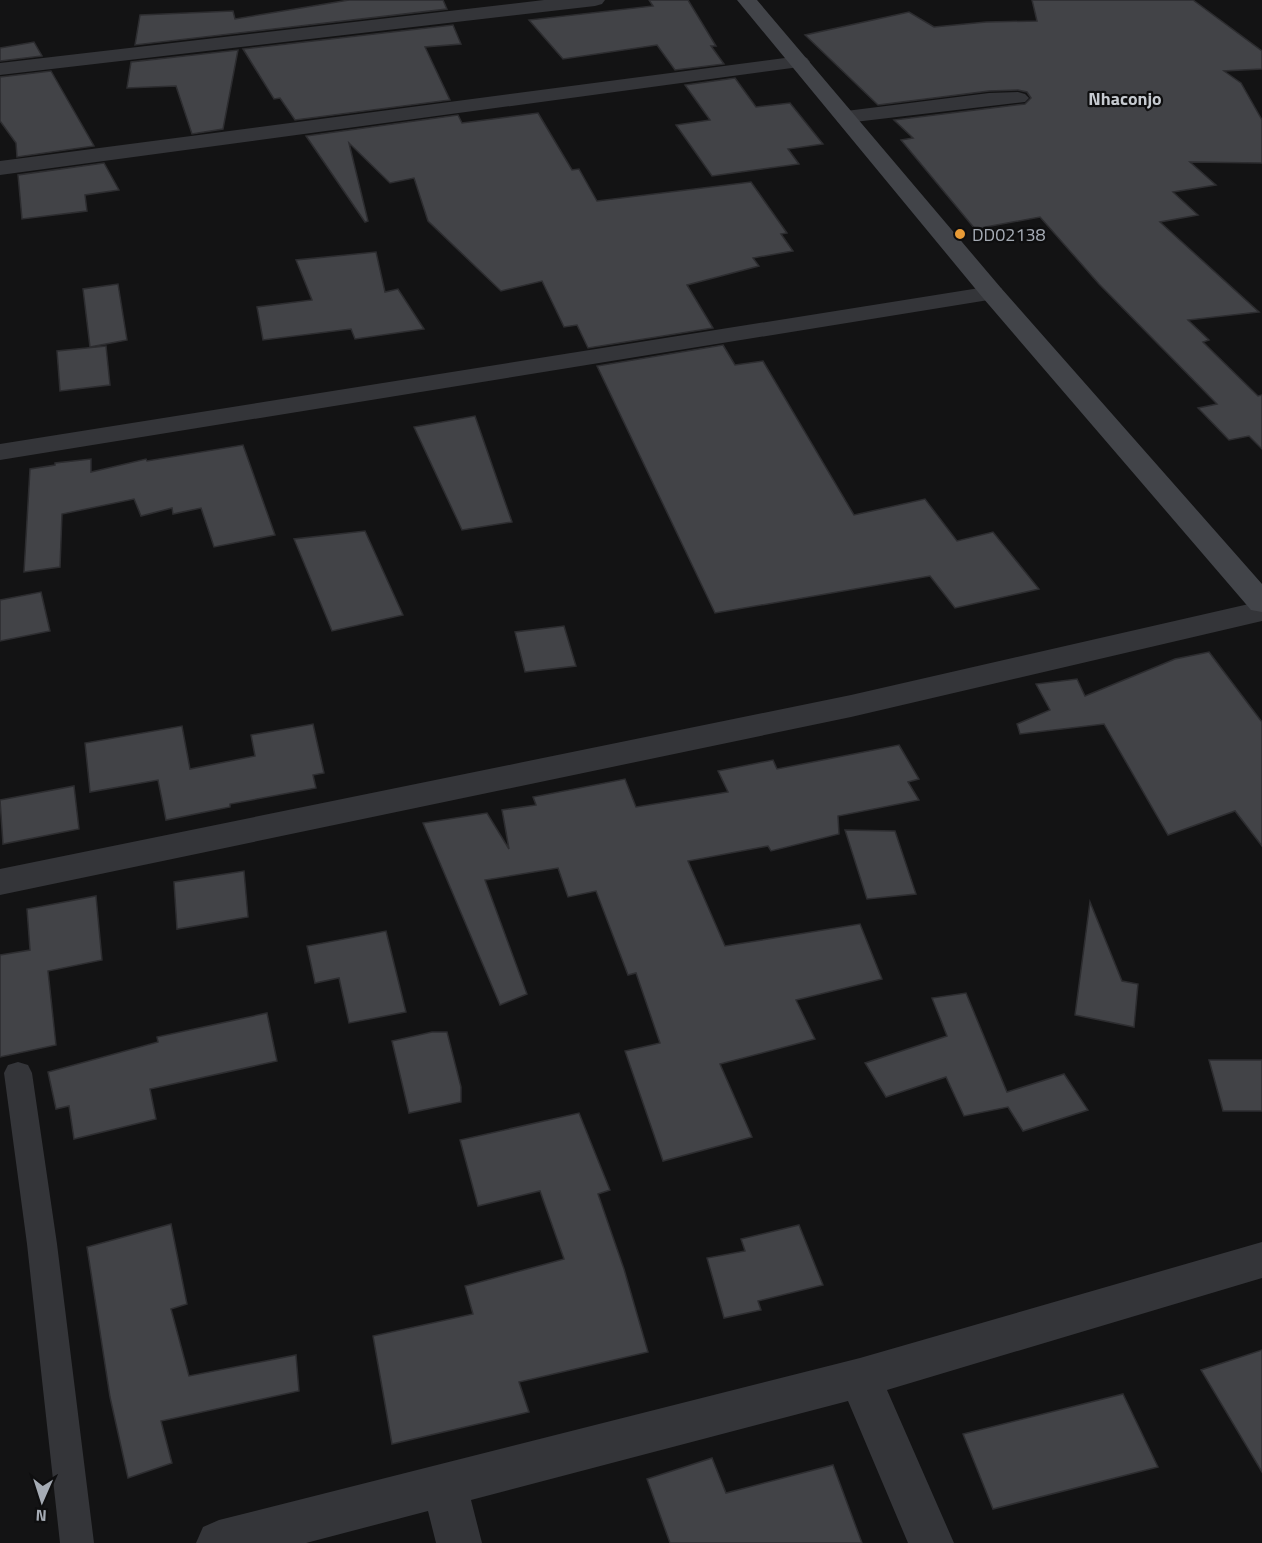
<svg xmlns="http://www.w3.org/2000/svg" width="1262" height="1543" font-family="'Titillium Web',sans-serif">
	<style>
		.building { fill: #424347; stroke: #2d2d30; stroke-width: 1.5 }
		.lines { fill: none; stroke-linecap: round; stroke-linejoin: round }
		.service { fill: #343539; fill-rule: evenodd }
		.minor { fill: #343539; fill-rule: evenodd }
		.secondary { fill: #424449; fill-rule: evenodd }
		.poi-dot { fill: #e99b36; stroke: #0e0e0f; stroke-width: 2 }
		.labels { text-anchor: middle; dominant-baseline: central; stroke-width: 4.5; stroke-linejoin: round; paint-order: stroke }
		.far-neighbourhood-label { font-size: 18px; font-weight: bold; fill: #c6cad0; stroke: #0e0e0f }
		.far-poi-label { font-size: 18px; fill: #a5abb4; stroke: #0e0e0f; text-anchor: start }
	</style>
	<rect width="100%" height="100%" fill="#131314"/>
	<g class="building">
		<path d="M 349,0 L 443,0 L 447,9 L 135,45 L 140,15 L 233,11 L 235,19 Z"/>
		<path d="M 649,0 L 688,0 L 716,46 L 711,46 L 724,64 L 675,70 L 657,45 L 563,59 L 529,20 L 653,6 Z"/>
		<path d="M 1032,0 L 1193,0 L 1262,51 L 1262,69 L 1224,71 L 1241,83 L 1262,120 L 1262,163 L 1190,162 L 1216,185 L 1173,192 L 1198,215 L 1160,222 L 1259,312 L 1188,320 L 1209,340 L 1203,342 L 1258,396 L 1262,395 L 1262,449 L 1249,436 L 1229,440 L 1198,408 L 1217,404 L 1099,284 L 1040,217 L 975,229 L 901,140 L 913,138 L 894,120 L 1025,104 L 1031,98 L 1027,92 L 1018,90 L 989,91 L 878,105 L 805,35 L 909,12 L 934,27 L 986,22 L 1037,21 Z"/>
		<path d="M 453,25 L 461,44 L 425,47 L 450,100 L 295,120 L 280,98 L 274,99 L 243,49 Z"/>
		<path d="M 34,42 L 42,56 L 0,61 L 0,48 Z"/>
		<path d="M 238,50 L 223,129 L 192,134 L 176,86 L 127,88 L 131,62 Z"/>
		<path d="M 51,71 L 94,146 L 17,157 L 16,143 L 0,121 L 0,77 Z"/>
		<path d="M 735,78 L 756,107 L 790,103 L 823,144 L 788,149 L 799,164 L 712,176 L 676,125 L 710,120 L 685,85 Z"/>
		<path d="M 538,113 L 572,170 L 579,169 L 597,201 L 751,182 L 787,233 L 781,234 L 793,251 L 753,258 L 759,266 L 687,285 L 713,328 L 588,348 L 577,325 L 564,327 L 542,281 L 501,291 L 428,221 L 414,178 L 390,183 L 349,143 L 368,221 L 365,222 L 306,136 L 458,115 L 462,123 Z"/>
		<path d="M 104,163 L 119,190 L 85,195 L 87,211 L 22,219 L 18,175 Z"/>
		<path d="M 376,252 L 385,292 L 398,289 L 424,329 L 355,339 L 351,329 L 263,340 L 257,307 L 312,300 L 296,260 Z"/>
		<path d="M 118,284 L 127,340 L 90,347 L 83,289 Z"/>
		<path d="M 723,345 L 735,365 L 763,361 L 854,515 L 925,499 L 957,541 L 993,532 L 1039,589 L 955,608 L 930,576 L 715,613 L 597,366 Z"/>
		<path d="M 106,346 L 110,385 L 60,391 L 57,351 Z"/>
		<path d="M 475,416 L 512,522 L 462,530 L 414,427 Z"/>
		<path d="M 243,445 L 275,535 L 214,547 L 201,508 L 173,514 L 172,508 L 141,516 L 134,499 L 62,514 L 60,567 L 24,572 L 30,469 L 55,465 L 55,463 L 91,459 L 91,472 L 146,459 L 147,461 Z"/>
		<path d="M 365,531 L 403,615 L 332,631 L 294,539 Z"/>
		<path d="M 41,592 L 50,631 L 0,641 L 0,600 Z"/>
		<path d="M 564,626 L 576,666 L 525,672 L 515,632 Z"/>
		<path d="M 1209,652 L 1262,722 L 1262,846 L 1235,811 L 1168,835 L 1104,724 L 1020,734 L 1017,724 L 1050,710 L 1036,684 L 1077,679 L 1085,696 L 1175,659 Z"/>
		<path d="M 313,724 L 324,773 L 313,775 L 316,788 L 230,804 L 230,807 L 166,820 L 158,780 L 90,792 L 85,743 L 182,726 L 190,769 L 255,756 L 251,735 Z"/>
		<path d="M 899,745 L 919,779 L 908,782 L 919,800 L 838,816 L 839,834 L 771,851 L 768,846 L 688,861 L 725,946 L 860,924 L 882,979 L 796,1000 L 815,1039 L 720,1064 L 752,1137 L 663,1161 L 625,1051 L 660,1043 L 636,973 L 628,975 L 596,891 L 568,897 L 558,868 L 485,880 L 527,994 L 500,1005 L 423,823 L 487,813 L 509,849 L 502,810 L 536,805 L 533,797 L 625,779 L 636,807 L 728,792 L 718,771 L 773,760 L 777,769 Z"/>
		<path d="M 74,786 L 79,829 L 3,844 L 0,800 Z"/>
		<path d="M 845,830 L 895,831 L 916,894 L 867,899 Z"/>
		<path d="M 244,871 L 248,917 L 177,929 L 174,882 Z"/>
		<path d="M 96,896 L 102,960 L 48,971 L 56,1045 L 0,1057 L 0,955 L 30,950 L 27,909 Z"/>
		<path d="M 1090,902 L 1122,981 L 1138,984 L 1134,1027 L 1075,1015 Z"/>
		<path d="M 386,931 L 406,1012 L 349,1023 L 339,978 L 315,983 L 307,946 Z"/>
		<path d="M 966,993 L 1007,1092 L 1064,1074 L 1088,1110 L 1023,1131 L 1008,1107 L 964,1116 L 946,1077 L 886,1097 L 865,1063 L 947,1036 L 932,998 Z"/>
		<path d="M 267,1013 L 277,1061 L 150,1089 L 156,1119 L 74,1139 L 69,1106 L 56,1109 L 48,1072 L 158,1042 L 157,1037 Z"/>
		<path d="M 432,1032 L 447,1032 L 461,1087 L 461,1102 L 409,1113 L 392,1041 Z"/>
		<path d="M 1209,1060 L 1262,1060 L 1262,1111 L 1223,1111 Z"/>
		<path d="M 579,1113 L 610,1190 L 598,1194 L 624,1269 L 648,1352 L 519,1382 L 529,1412 L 392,1444 L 373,1336 L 473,1314 L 465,1286 L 564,1259 L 540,1191 L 478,1206 L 460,1140 Z"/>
		<path d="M 171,1224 L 187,1304 L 171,1309 L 189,1376 L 296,1355 L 299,1391 L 161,1421 L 172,1463 L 128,1478 L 110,1397 L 87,1247 Z"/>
		<path d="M 799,1225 L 823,1285 L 758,1301 L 761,1310 L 724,1318 L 707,1258 L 745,1251 L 741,1239 Z"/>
		<path d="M 1262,1350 L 1262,1472 L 1201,1370 Z"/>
		<path d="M 1123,1394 L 1158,1467 L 993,1509 L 963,1434 Z"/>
		<path d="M 712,1458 L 726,1493 L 833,1465 L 862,1543 L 670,1543 L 647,1479 Z"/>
	</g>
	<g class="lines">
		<path class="service" d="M 18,1062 L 28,1065 L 32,1073 L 57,1244 L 94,1543 L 60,1543 L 27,1244 L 4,1073 L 8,1065 Z"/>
		<g class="minor">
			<path d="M 544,0 L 605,0 L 602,4 L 595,6 L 0,75 L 0,63 Z"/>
			<path d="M 800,56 L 807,58 L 810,62 L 807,66 L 0,175 L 0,161 Z"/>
			<path d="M 1018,92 L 1025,94 L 1029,98 L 1025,102 L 846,123 L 838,122 L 835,117 L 838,112 L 846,111 L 989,93 Z"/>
			<path d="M 992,286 L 1001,288 L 1004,293 L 1001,298 L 0,460 L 0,444 Z"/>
			<path d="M 1262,601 L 1262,621 L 851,717 L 0,895 L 0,869 L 851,695 Z"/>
			<path d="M 1262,1242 L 1262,1278 L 887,1390 L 954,1543 L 908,1543 L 848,1401 L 471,1500 L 482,1543 L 436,1543 L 428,1511 L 306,1543 L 196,1543 L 203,1527 L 219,1520 L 860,1358 Z"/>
		</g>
		<path class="secondary" d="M 737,0 L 757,0 L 1001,288 L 1262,584 L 1262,612 L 1251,610 L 983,298 Z"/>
	</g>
	<circle class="poi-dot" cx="960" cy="234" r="6"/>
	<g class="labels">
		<g class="far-neighbourhood-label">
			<text x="1125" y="98">Nhaconjo</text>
		</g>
		<g class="far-poi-label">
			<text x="972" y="234">DD02138</text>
		</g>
	</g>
	<g transform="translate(42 1501) rotate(183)" stroke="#0e0e0f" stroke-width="4.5" paint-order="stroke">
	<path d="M0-4.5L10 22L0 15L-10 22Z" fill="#a5abb4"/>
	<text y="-9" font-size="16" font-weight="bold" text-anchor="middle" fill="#a5abb4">N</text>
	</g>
</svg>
